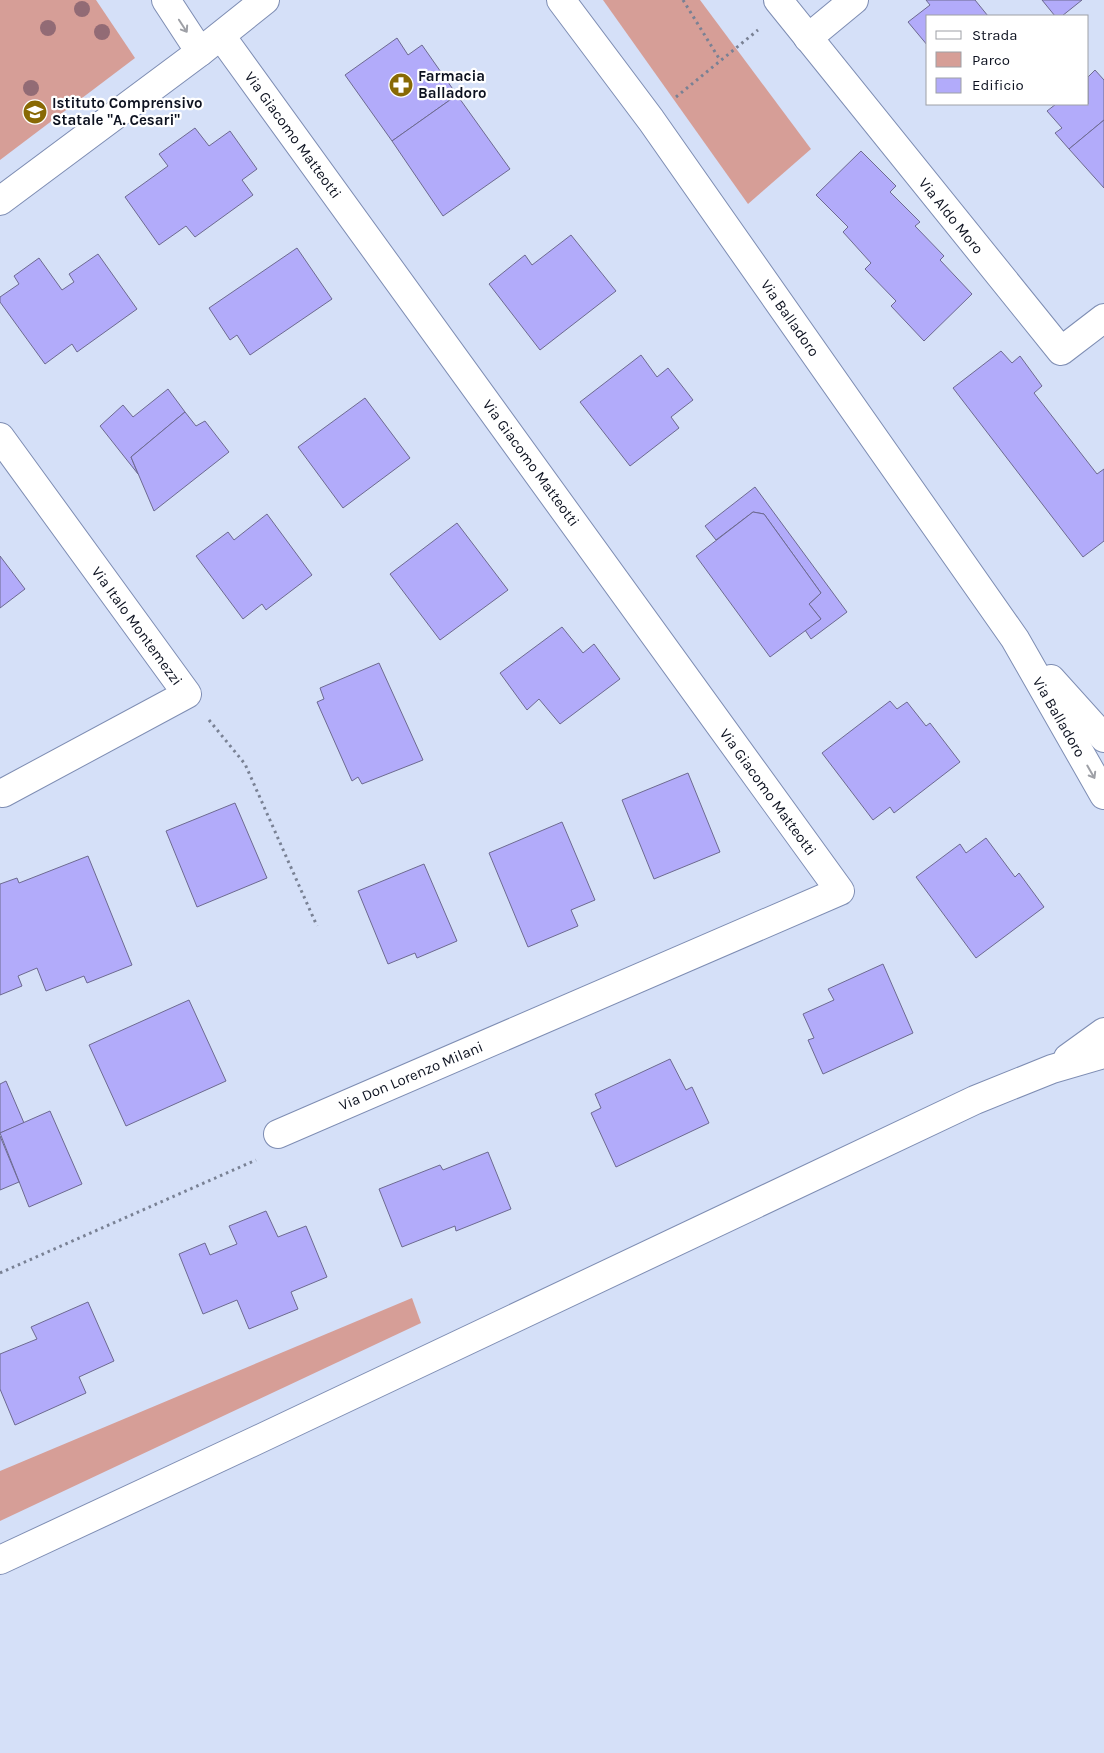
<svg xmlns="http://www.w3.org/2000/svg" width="1104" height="1753" font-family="Karla,sans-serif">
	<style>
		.green { fill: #d69e97 }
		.building { fill: #b2abfa; stroke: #6d6a90 }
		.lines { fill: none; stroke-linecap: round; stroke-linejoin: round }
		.street-casing { stroke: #7e8db3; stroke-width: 30 }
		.secondary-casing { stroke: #7e8db3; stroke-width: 30 }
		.path { stroke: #798194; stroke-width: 3; stroke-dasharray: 2.5 4; stroke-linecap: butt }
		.street { stroke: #fff; stroke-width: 28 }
		.secondary { stroke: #fff; stroke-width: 28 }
		.tree { fill: #926b75 }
		.oneway { stroke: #9ea0a6 }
		.labels { text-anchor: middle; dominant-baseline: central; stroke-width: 4.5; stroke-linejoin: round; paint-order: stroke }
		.poi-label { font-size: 15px; font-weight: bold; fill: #0d1220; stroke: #fff; text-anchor: start }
		.street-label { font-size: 15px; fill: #0d1220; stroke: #fff }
	</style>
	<rect width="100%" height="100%" fill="#d5e0f8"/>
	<g class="green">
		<path d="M 0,0 L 96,0 L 135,58 L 0,160 Z"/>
		<path d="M 603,0 L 700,0 L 811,149 L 748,204 Z"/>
		<path d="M 412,1298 L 421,1323 L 0,1521 L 0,1471 Z"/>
	</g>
	<g class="building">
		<path d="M 926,0 L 975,0 L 988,16 L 928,16 L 928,46 L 908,22 L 930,5 Z"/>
		<path d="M 1042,0 L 1082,0 L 1062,16 L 1055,16 Z"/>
		<path d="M 397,38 L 408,55 L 422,45 L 457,95 L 392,141 L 345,75 Z"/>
		<path d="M 1095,70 L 1104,80 L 1104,120 L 1069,149 L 1055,133 L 1062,128 L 1047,111 L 1056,104 L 1088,104 L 1088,77 Z"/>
		<path d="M 457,95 L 510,169 L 443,216 L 392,141 Z"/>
		<path d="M 1104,120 L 1104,188 L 1069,149 Z"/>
		<path d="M 195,128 L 209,146 L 230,131 L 257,169 L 242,180 L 253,195 L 195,237 L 186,226 L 159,245 L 125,197 L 168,166 L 159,154 Z"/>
		<path d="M 861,151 L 896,186 L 890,192 L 920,222 L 915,226 L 944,256 L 940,260 L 972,294 L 924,341 L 891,306 L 896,301 L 865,269 L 871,263 L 843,232 L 848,227 L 816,195 Z"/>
		<path d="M 571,235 L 616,291 L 540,350 L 489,284 L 525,255 L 532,265 Z"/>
		<path d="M 297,248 L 332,299 L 250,355 L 237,335 L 230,340 L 209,308 Z"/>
		<path d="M 98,254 L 137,309 L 77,352 L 72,344 L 45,364 L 0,302 L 0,297 L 19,284 L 14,276 L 39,258 L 62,290 L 74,282 L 69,274 Z"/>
		<path d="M 1001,351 L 1012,363 L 1020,356 L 1042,386 L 1034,393 L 1097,474 L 1104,469 L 1104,541 L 1083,557 L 953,388 Z"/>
		<path d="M 641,355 L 657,377 L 668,368 L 693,400 L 671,417 L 679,428 L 630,466 L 580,402 Z"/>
		<path d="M 168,389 L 185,412 L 131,457 L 138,474 L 100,426 L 123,405 L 133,417 Z"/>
		<path d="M 365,398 L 410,458 L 343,508 L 298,447 Z"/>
		<path d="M 185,412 L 196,426 L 205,421 L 229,452 L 154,511 L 131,457 Z"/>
		<path d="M 755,487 L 847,612 L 811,639 L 805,630 L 821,619 L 809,604 L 821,593 L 764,514 L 753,512 L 716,540 L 705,526 Z"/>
		<path d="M 753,512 L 764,514 L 821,593 L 809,604 L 821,619 L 770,657 L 696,556 Z"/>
		<path d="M 267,514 L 312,575 L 266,610 L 262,604 L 243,619 L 196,556 L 228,532 L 234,540 Z"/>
		<path d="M 457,523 L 508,590 L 440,640 L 390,574 Z"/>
		<path d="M 0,556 L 25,589 L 0,608 Z"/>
		<path d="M 562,627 L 583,653 L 594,644 L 620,679 L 560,724 L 539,699 L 527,710 L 500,673 Z"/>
		<path d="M 379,663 L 423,760 L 362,784 L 358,777 L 352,781 L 317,702 L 324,699 L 320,688 Z"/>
		<path d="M 890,701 L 897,709 L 907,702 L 926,726 L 930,723 L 960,762 L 894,813 L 890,807 L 873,820 L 822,753 Z"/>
		<path d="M 688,773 L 720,852 L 654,879 L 622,800 Z"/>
		<path d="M 235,803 L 267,878 L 197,907 L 166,831 Z"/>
		<path d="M 562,822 L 595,900 L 571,910 L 578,926 L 528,947 L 489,853 Z"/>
		<path d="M 986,838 L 1015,877 L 1019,873 L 1044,907 L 976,958 L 916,877 L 960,844 L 966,853 Z"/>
		<path d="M 88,856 L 132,965 L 87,983 L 84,976 L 46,991 L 37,968 L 18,976 L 22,986 L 0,995 L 0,884 L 17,878 L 19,883 Z"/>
		<path d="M 424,864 L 457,941 L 417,958 L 415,953 L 388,964 L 358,891 Z"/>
		<path d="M 883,964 L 913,1033 L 823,1074 L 808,1040 L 814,1038 L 803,1014 L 834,1000 L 828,989 Z"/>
		<path d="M 189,1000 L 226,1081 L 126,1126 L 89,1045 Z"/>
		<path d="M 670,1059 L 686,1090 L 692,1087 L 709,1123 L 616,1167 L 591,1113 L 601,1108 L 595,1094 Z"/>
		<path d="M 6,1081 L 24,1123 L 0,1133 L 0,1084 Z"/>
		<path d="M 50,1111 L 82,1184 L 29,1207 L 0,1133 Z"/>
		<path d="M 0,1136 L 19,1182 L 0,1190 Z"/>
		<path d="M 488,1152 L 511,1209 L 456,1231 L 455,1226 L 402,1247 L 379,1189 L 440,1165 L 443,1170 Z"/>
		<path d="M 266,1211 L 278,1237 L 306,1226 L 327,1277 L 291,1292 L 298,1309 L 249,1329 L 237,1300 L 203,1314 L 179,1254 L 205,1243 L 210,1255 L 237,1244 L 229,1226 Z"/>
		<path d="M 88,1302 L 114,1361 L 79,1377 L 86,1393 L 15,1425 L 0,1389 L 0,1354 L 37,1339 L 31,1327 Z"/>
	</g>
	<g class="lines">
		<defs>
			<g id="street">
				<path d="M 166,0 L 200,52"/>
				<path d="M 778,0 L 1061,351 L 1104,318"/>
				<path d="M 221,36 L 840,891 L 278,1134"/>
				<path d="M 808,38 L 854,0"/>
				<path d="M 0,201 L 200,52 L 265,0"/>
				<path d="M 0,437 L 187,694 L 3,793"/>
			</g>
			<g id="secondary">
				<path d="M 561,0 L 651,120 L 1015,639 L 1104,795"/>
				<path d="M 1051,679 L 1104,738"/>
				<path d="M 1068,1058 L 1104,1032"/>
				<path d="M 0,1560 L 255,1441 L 975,1100 L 1052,1069 L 1104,1054"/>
			</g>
		</defs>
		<use href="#street" class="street-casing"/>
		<use href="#secondary" class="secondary-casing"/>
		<g class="path">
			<path d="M 683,0 L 720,60"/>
			<path d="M 676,97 L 758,30"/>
			<path d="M 209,720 L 245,764 L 317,926"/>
			<path d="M 0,1273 L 256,1160"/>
		</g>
		<use href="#street" class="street"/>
		<use href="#secondary" class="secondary"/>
	</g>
	<g class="tree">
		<circle cx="82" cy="9" r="8"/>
		<circle cx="48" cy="28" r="8"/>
		<circle cx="102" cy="32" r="8"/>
		<circle cx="31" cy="88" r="8"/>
	</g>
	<defs><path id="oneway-shaft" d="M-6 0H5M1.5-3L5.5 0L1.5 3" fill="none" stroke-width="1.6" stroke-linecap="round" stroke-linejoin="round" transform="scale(1.25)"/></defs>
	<g class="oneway">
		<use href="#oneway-shaft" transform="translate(183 26) rotate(57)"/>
		<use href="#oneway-shaft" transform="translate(1091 772) rotate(60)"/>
	</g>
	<defs>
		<symbol id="pharmacy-disc" viewBox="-11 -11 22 22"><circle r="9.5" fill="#886905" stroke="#fff"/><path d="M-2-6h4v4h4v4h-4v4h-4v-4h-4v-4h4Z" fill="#fff"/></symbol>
		<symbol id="school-disc" viewBox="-11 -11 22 22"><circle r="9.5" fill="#886905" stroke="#fff"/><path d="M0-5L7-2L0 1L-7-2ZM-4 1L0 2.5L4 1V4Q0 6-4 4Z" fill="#fff"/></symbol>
	</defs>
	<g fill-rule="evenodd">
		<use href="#pharmacy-disc" x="387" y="71" width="28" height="28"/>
		<use href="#school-disc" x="21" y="98" width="28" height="28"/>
	</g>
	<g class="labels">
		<g class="poi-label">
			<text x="418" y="76">Farmacia<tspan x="418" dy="17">Balladoro</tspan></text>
			<text x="52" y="103">Istituto Comprensivo<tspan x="52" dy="17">Statale "A. Cesari"</tspan></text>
		</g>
		<g class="street-label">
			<text transform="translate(293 135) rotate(54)">Via Giacomo Matteotti</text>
			<text transform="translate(951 216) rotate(51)">Via Aldo Moro</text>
			<text transform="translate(790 318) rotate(55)">Via Balladoro</text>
			<text transform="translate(531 463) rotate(54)">Via Giacomo Matteotti</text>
			<text transform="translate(137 626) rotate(54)">Via Italo Montemezzi</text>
			<text transform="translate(1059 717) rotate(60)">Via Balladoro</text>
			<text transform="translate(768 792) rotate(54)">Via Giacomo Matteotti</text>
			<text transform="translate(411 1076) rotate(-23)">Via Don Lorenzo Milani</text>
		</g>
	</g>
	<rect x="926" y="15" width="162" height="90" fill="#ffffff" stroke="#9ea0a6"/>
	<rect x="936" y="31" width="25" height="8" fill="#ffffff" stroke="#9ea0a6"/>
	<text x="972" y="40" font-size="15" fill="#0d1220">Strada</text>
	<rect x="936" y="52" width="25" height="15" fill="#d69e97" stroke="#9ea0a6"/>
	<text x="972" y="65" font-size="15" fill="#0d1220">Parco</text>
	<rect x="936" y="78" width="25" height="15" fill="#b2abfa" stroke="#9ea0a6"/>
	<text x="972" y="90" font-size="15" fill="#0d1220">Edificio</text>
</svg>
